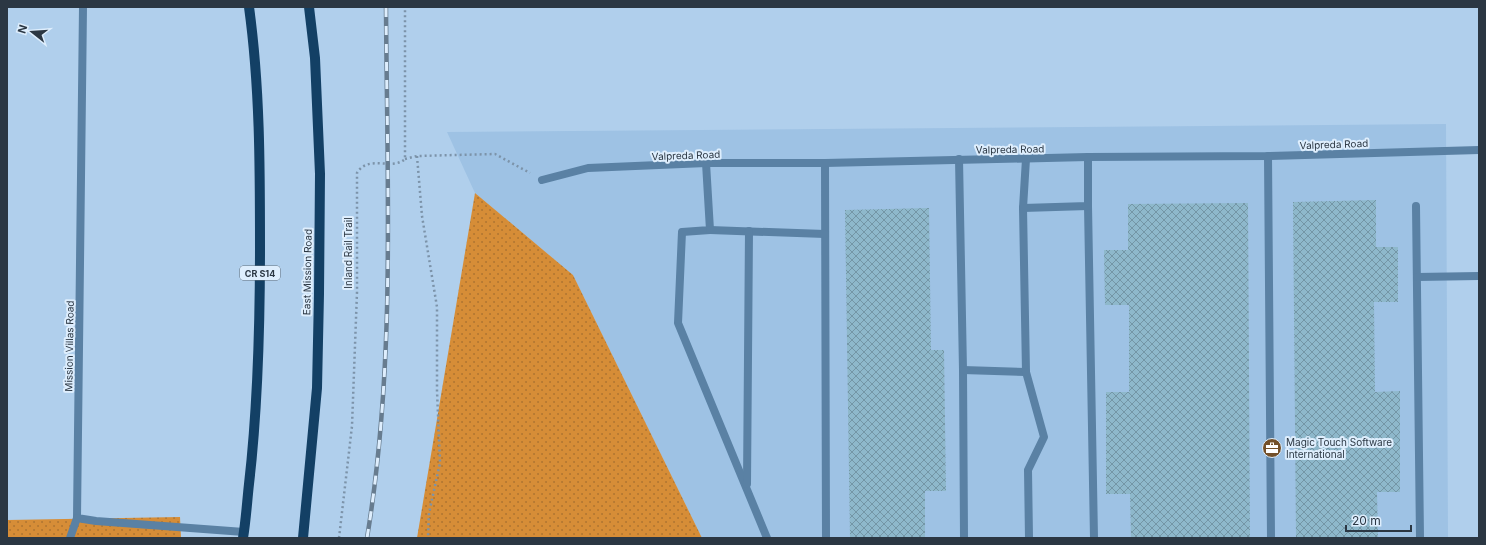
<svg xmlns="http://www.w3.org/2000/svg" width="1486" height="545" font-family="Inter,sans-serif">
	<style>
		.built { fill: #9ec2e4 }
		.grass { fill: url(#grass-dots) }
		.building { fill: url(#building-cross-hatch) }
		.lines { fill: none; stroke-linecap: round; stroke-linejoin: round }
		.path { stroke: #7c93a9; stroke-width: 2.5; stroke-dasharray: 2 3; stroke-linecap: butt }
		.service { stroke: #5a81a4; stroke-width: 8 }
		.minor { stroke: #5a81a4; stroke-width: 8 }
		.primary { stroke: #134065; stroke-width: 10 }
		.rail-casing { stroke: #677c8f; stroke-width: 4.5 }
		.rail { stroke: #deeefd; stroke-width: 3; stroke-dasharray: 9; stroke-linecap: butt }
		.labels { text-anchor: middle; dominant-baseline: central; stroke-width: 4; stroke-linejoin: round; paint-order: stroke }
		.shield { fill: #deeefd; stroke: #616e7b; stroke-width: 1 }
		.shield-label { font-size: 9px; font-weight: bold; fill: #2b3743 }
		.street-label { font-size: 10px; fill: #2b3743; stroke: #deeefd }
		.poi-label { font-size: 10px; fill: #2b3743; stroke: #deeefd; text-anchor: start }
	</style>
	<defs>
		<pattern id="grass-dots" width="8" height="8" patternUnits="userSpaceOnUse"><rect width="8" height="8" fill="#d68d37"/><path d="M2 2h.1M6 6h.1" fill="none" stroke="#ae7430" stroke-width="1.8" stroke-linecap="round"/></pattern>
		<pattern id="building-cross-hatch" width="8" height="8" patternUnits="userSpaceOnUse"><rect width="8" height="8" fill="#8eb8cb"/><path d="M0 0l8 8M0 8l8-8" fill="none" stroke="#7496a6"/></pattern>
	</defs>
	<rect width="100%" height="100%" fill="#b0cfec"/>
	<path class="built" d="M 1446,124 L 1448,538 L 702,538 L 573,275 L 475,193 L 447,132 Z"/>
	<g class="grass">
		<path d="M 475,193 L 573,275 L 702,538 L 417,538 Z"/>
		<path d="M 180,517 L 181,538 L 7,538 L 7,520 Z"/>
	</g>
	<g class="building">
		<path d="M 1376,200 L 1376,247 L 1398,247 L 1398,302 L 1374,302 L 1375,392 L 1400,391 L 1400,492 L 1377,492 L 1378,538 L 1296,538 L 1293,202 Z"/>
		<path d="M 1248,203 L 1250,538 L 1131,538 L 1130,494 L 1106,494 L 1106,392 L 1129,392 L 1129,305 L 1105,305 L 1104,250 L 1128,250 L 1128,204 Z"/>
		<path d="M 929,208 L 931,350 L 944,350 L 946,491 L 925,491 L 925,538 L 850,538 L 845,210 Z"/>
	</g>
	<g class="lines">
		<g class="path">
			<path d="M 417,156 L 422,216 L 437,307 L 437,391 L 440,463 L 429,513 L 428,538"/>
			<path d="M 405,159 L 417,156 L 495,154 L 530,173"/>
			<path d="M 339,538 L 352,426 L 357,292 L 357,173 C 368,154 392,171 405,159 L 405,7"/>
		</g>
		<g class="service">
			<path d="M 1268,156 L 1271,538"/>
			<path d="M 959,159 L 963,370 L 964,538"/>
			<path d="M 706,163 L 710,230 L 682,232 L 678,323 L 767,538"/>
			<path d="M 825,163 L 826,538"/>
			<path d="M 1088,206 L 1094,538"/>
			<path d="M 1416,206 L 1420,538"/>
			<path d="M 1023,208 L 1088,206 L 1088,157"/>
			<path d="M 710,230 L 825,234"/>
			<path d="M 1417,277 L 1479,276"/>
			<path d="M 963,370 L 1026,372 L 1023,208 L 1026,159"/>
			<path d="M 1026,372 L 1044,437 L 1028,470 L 1029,538"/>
			<path d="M 747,484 L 749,231"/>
		</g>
		<g class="minor">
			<path d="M 83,7 L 77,518 L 96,521 L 244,532"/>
			<path d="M 542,180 L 588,168 L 706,163 L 825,163 L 1088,157 L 1268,156 L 1479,150"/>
			<path d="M 70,538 L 77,518"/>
		</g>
		<g class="primary">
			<path d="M 243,538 C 246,520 247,502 249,484 C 258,406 260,327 260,248 C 260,168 260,87 249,7"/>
			<path d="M 303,538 L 317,388 L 319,294 L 320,174 L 315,58 L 309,7"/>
		</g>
		<defs>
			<path id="rail" d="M 367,538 C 396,363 387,184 386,7"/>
		</defs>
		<use href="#rail" class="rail-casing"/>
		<use href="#rail" class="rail"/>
	</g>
	<defs>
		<symbol id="office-disc" viewBox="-11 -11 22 22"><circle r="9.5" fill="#735029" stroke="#deeefd"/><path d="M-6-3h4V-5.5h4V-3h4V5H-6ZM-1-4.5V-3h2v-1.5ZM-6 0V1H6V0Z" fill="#fff"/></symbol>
	</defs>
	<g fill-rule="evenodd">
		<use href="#office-disc" x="1261" y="437" width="22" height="22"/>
	</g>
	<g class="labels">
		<rect class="shield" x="240" y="266" width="40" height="14" rx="3"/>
		<g class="shield-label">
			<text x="260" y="273">CR S14</text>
		</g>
		<g class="street-label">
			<text transform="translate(1334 144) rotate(-2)">Valpreda Road</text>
			<text transform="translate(1010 149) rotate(-1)">Valpreda Road</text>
			<text transform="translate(686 155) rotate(-2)">Valpreda Road</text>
			<text transform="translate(348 253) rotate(-90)">Inland Rail Trail</text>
			<text transform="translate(307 272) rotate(-89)">East Mission Road</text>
			<text transform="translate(69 346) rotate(-89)">Mission Villas Road</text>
		</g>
		<g class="poi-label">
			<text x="1286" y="442">Magic Touch Software<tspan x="1286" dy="12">International</tspan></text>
		</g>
	</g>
	<rect width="1486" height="545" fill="none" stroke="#2b3743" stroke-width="16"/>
	<g transform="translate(32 32) rotate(287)" stroke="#deeefd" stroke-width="3" paint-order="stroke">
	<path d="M0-3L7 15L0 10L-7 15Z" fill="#2b3743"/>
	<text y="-6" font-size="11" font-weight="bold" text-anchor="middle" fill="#2b3743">N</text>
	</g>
	<path d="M1346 525v6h65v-6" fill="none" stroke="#2b3743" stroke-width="2"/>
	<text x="1352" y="525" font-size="12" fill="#2b3743" stroke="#deeefd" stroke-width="3" paint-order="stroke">20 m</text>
</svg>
